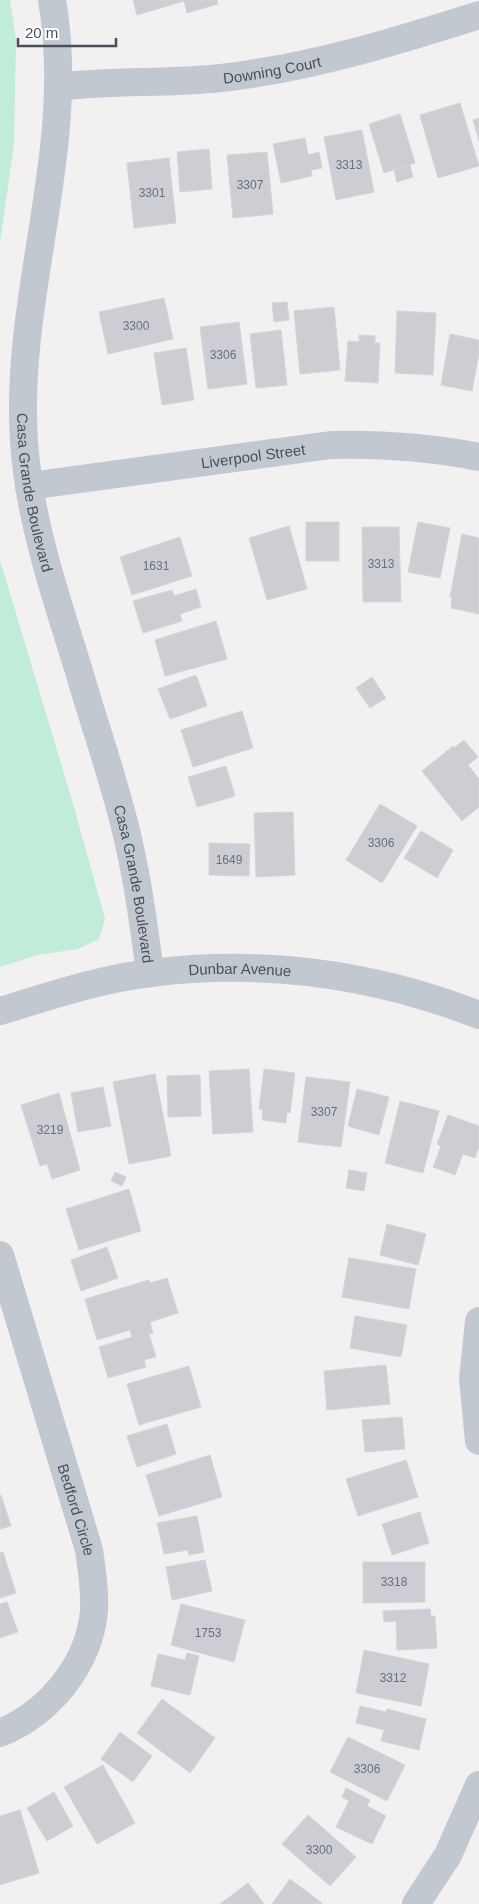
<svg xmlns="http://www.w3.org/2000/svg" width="479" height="1904" font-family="Helvetica,sans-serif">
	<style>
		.green { fill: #c1ecd7 }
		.building { fill: #cdced4; stroke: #d4d5da }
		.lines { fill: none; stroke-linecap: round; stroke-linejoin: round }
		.minor { stroke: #c1c8d0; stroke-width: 28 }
		.labels { text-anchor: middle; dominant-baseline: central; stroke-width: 4; stroke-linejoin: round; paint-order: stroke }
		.number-label { font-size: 12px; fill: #6a707a }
		.street-label { font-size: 15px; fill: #49505c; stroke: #fff }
	</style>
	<rect width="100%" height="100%" fill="#f2f0f0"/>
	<g class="green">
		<path d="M 0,0 L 10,0 L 16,40 L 14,144 L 0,243 Z"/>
		<path d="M 0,560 L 74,807 L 105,919 L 99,939 L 78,949 L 37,955 L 0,967 Z"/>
	</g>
	<g class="building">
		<path d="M 133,0 L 217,0 L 218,4 L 187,13 L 184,1 L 137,15 Z"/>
		<path d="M 460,103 L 479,166 L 438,178 L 420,115 Z"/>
		<path d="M 400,114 L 415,163 L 384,173 L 369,124 Z"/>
		<path d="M 479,118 L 479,141 L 473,120 Z"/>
		<path d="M 362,130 L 374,192 L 336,200 L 324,137 Z"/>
		<path d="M 305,138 L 308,155 L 319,152 L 322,168 L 311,170 L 312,176 L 281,183 L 273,144 Z"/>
		<path d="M 209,149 L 212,189 L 180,192 L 177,152 Z"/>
		<path d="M 267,152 L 273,214 L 233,218 L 227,155 Z"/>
		<path d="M 169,158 L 176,223 L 134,228 L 127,163 Z"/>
		<path d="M 410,165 L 413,177 L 397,182 L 394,170 Z"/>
		<path d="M 164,298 L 173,339 L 108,354 L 99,312 Z"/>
		<path d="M 287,302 L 289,320 L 274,322 L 272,303 Z"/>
		<path d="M 334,307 L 340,370 L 300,374 L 294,311 Z"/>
		<path d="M 397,311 L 436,313 L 433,375 L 395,373 Z"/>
		<path d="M 239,322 L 247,384 L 208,389 L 200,327 Z"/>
		<path d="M 281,330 L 287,385 L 256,388 L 250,334 Z"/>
		<path d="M 450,334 L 479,340 L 479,353 L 472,391 L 441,385 Z"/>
		<path d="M 359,335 L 375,336 L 375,343 L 380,343 L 378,383 L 345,381 L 348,341 L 359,342 Z"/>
		<path d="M 186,348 L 194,400 L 162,405 L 154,353 Z"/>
		<rect x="306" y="522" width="33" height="39"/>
		<path d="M 418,522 L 450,528 L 440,578 L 408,572 Z"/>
		<path d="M 289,526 L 307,589 L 267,600 L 249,538 Z"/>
		<path d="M 362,527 L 399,527 L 401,602 L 363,602 Z"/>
		<path d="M 462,534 L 479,538 L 479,614 L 451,608 L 452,597 L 450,597 Z"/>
		<path d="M 180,537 L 192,576 L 132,595 L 120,557 Z"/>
		<path d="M 196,589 L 201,607 L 180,614 L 182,621 L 143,633 L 133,601 L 172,590 L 174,596 Z"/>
		<path d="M 216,621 L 227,659 L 165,676 L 155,640 Z"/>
		<path d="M 196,675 L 207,706 L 170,719 L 158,689 Z"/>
		<path d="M 372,677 L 386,698 L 370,708 L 356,688 Z"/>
		<path d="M 242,711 L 253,748 L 193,767 L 181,730 Z"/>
		<path d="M 464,740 L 478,757 L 468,765 L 479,779 L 479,807 L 462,821 L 422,771 L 453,746 L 454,748 Z"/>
		<path d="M 226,766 L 235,796 L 197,807 L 188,777 Z"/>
		<path d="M 380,804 L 417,826 L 382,883 L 346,860 Z"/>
		<path d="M 293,812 L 295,875 L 256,877 L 254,813 Z"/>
		<path d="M 421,831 L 453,850 L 437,878 L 404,858 Z"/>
		<path d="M 209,843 L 250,844 L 249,876 L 209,875 Z"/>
		<path d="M 249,1069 L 253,1132 L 213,1134 L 209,1071 Z"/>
		<path d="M 264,1069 L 295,1073 L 290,1113 L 287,1112 L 286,1123 L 262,1120 L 263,1110 L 259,1109 Z"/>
		<path d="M 155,1074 L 171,1156 L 129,1164 L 113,1082 Z"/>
		<path d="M 200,1075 L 201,1116 L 168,1117 L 167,1076 Z"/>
		<path d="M 306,1077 L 350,1082 L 341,1147 L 298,1142 Z"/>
		<path d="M 103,1087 L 111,1126 L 78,1132 L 71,1093 Z"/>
		<path d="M 357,1089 L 389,1097 L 379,1135 L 348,1126 Z"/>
		<path d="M 59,1093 L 80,1170 L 52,1179 L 47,1164 L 40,1166 L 21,1105 Z"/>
		<path d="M 400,1101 L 439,1111 L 423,1173 L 385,1163 Z"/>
		<path d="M 448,1115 L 479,1126 L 479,1146 L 475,1158 L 463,1154 L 455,1175 L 433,1167 L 441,1146 L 437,1144 Z"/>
		<path d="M 349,1170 L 367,1173 L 364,1191 L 346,1188 Z"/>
		<path d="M 115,1172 L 126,1177 L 122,1186 L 111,1181 Z"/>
		<path d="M 129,1189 L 141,1231 L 79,1250 L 66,1209 Z"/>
		<path d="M 387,1224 L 426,1234 L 418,1265 L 380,1255 Z"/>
		<path d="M 107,1247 L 118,1278 L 81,1291 L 71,1260 Z"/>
		<path d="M 349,1258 L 416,1269 L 409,1309 L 342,1297 Z"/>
		<path d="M 167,1278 L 178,1313 L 150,1322 L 153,1333 L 149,1334 L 156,1357 L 144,1360 L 146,1367 L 108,1378 L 99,1347 L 132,1337 L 130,1330 L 97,1340 L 85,1299 L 149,1280 L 150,1283 Z"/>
		<path d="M 355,1316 L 407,1325 L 401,1357 L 350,1348 Z"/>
		<path d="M 386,1365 L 390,1404 L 327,1410 L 324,1371 Z"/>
		<path d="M 189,1366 L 201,1407 L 139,1425 L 127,1384 Z"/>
		<path d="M 402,1417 L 405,1449 L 365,1452 L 362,1420 Z"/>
		<path d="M 167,1424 L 176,1454 L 137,1467 L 127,1436 Z"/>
		<path d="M 210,1455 L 222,1497 L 159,1516 L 146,1475 Z"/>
		<path d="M 406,1460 L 418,1497 L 358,1516 L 346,1479 Z"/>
		<path d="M 1,1495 L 11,1526 L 0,1529 L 0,1496 Z"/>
		<path d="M 420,1512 L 429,1543 L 392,1555 L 382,1524 Z"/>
		<path d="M 197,1516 L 204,1552 L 189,1555 L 188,1550 L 164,1554 L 157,1523 Z"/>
		<path d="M 3,1552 L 16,1593 L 0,1598 L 0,1553 Z"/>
		<path d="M 205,1560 L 212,1591 L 172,1600 L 166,1567 Z"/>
		<path d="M 363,1562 L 425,1562 L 425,1602 L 363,1603 Z"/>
		<path d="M 7,1602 L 18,1632 L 0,1638 L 0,1604 Z"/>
		<path d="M 181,1604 L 245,1620 L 234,1662 L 171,1645 Z"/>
		<path d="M 430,1609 L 431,1616 L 435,1616 L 437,1648 L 397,1650 L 396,1621 L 384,1622 L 383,1611 Z"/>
		<path d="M 364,1650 L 429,1664 L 421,1706 L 356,1693 Z"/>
		<path d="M 187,1653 L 199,1656 L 190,1695 L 151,1686 L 158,1654 L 185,1660 Z"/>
		<path d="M 162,1699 L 215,1738 L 190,1773 L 137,1733 Z"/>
		<path d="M 360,1706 L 386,1712 L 387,1709 L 426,1719 L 419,1750 L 381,1741 L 384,1730 L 356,1723 Z"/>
		<path d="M 120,1732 L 152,1756 L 133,1782 L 101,1759 Z"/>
		<path d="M 348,1737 L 405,1765 L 387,1801 L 330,1772 Z"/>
		<path d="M 103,1765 L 135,1823 L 97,1844 L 64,1787 Z"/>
		<path d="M 346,1788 L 370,1800 L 367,1806 L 386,1816 L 372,1844 L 336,1827 L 349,1801 L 342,1797 Z"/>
		<path d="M 54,1792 L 73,1826 L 47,1841 L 27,1808 Z"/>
		<path d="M 20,1810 L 39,1873 L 0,1885 L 0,1816 Z"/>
		<path d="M 308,1815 L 356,1857 L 330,1886 L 282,1844 Z"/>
		<path d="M 290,1879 L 322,1903 L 321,1904 L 272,1904 Z"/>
		<path d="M 248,1883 L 264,1904 L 220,1904 Z"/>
	</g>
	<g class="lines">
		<g class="minor">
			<path id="s1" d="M 52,0 C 78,148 14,293 24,441 C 29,519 55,594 78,668 C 94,724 114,779 127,835 C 138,881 144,927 150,973"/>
			<path id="s2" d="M 58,87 C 112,80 167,84 221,78 C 310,68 394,42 479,15"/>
			<path id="s3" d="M 29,486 L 331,445 C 381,444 429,447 479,457"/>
			<path id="s4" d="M 0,1011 C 50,996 99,979 151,973 C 263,959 374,974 479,1015"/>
			<path id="s5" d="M 0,1255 L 89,1550 C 92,1570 95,1590 94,1611 C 89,1665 49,1713 0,1733"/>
			<path d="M 479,1321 L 473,1379 L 479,1441"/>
			<path d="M 416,1904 L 448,1855 L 479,1785"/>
		</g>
	</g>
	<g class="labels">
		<g class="number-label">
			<text x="349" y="165">3313</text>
			<text x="250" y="185">3307</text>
			<text x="152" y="193">3301</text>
			<text x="136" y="326">3300</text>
			<text x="223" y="355">3306</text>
			<text x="381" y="564">3313</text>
			<text x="156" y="566">1631</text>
			<text x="381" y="843">3306</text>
			<text x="229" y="860">1649</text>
			<text x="324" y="1112">3307</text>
			<text x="50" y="1130">3219</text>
			<text x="394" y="1582">3318</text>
			<text x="208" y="1633">1753</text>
			<text x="393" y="1678">3312</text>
			<text x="367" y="1769">3306</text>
			<text x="319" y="1850">3300</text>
		</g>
		<g class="street-label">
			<text stroke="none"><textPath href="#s2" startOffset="215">Downing Court</textPath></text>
			<text stroke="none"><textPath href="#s3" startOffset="226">Liverpool Street</textPath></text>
			<text stroke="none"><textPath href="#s1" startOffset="496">Casa Grande Boulevard</textPath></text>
			<text stroke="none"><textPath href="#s1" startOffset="901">Casa Grande Boulevard</textPath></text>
			<text stroke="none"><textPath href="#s4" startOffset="245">Dunbar Avenue</textPath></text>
			<text stroke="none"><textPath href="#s5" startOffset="266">Bedford Circle</textPath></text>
		</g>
	</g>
	<path d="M18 38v8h98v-8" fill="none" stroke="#49505c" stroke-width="2.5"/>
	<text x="25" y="38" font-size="15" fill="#49505c" stroke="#ffffff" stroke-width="4" paint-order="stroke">20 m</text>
</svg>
